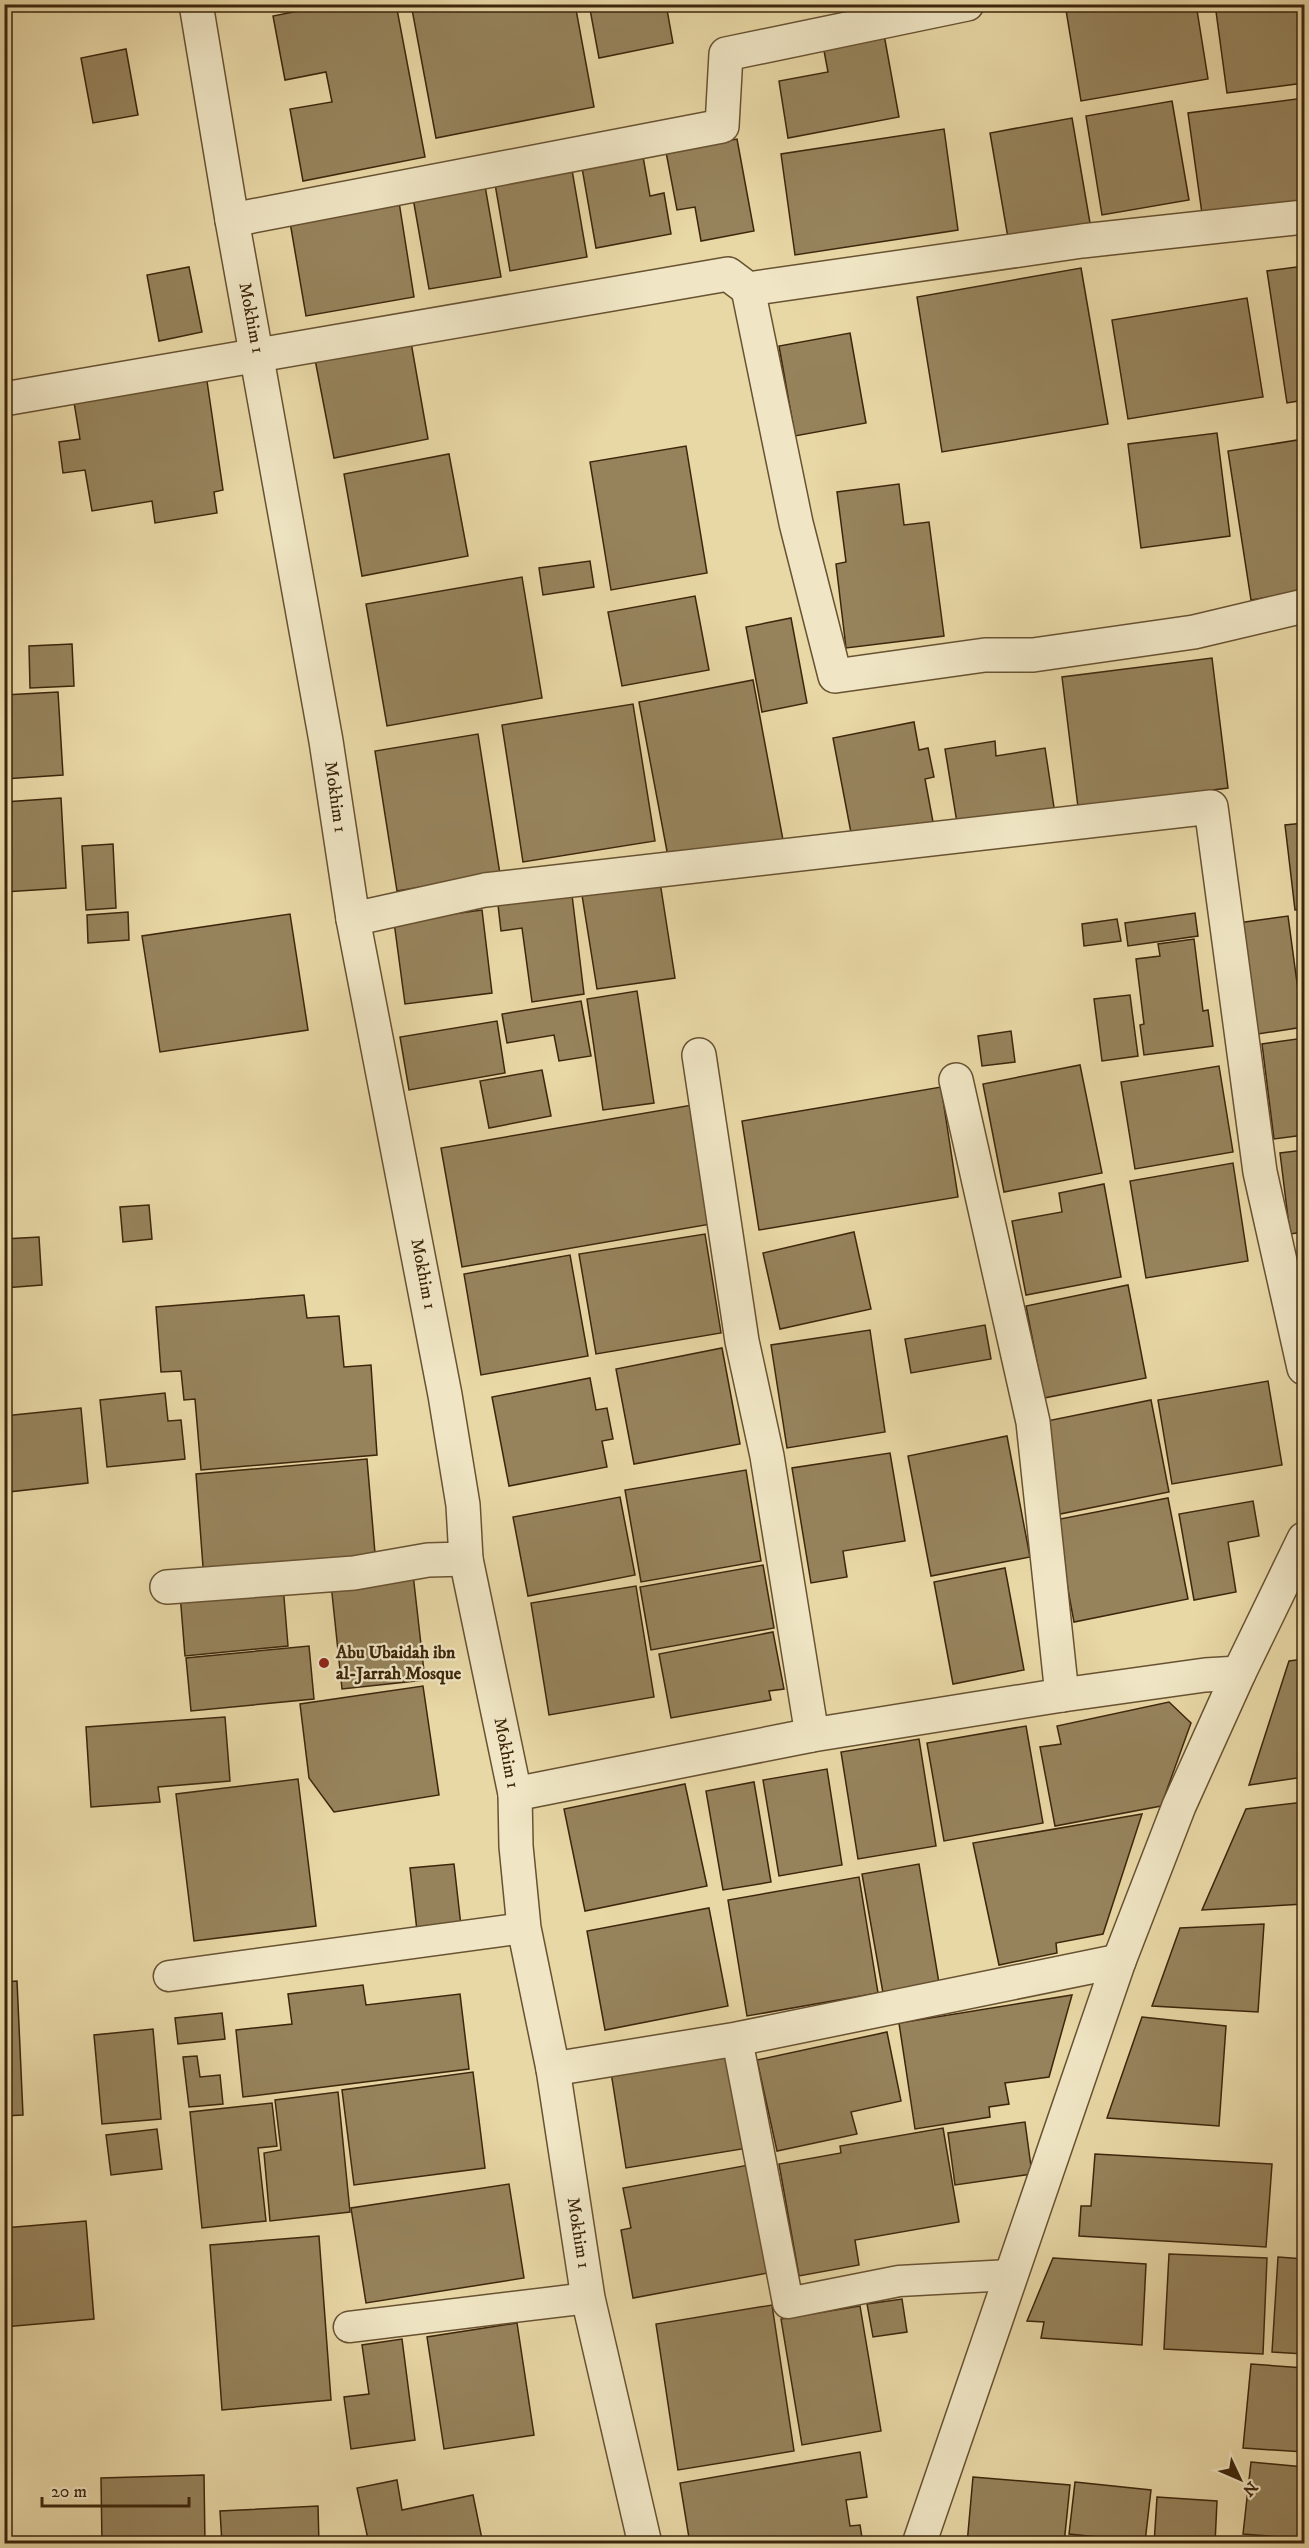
<svg xmlns="http://www.w3.org/2000/svg" width="1309" height="2548" font-family="'IM FELL DW Pica',serif">
	<style>
		.building { fill: #96835c; stroke: #3d260c; stroke-width: 1.5 }
		.lines { fill: none; stroke-linecap: round; stroke-linejoin: round }
		.service-casing { stroke: #685232; stroke-width: 33 }
		.pedestrian-casing { stroke: #685232; stroke-width: 36 }
		.minor-casing { stroke: #685232; stroke-width: 36 }
		.tertiary-casing { stroke: #685232; stroke-width: 36 }
		.service { stroke: #f0e6c5; stroke-width: 30 }
		.pedestrian { stroke: #f0e6c5; stroke-width: 33 }
		.minor { stroke: #f0e6c5; stroke-width: 33 }
		.tertiary { stroke: #f0e6c5; stroke-width: 33 }
		.poi-dot { fill: #8f2418; stroke: #f0e6c5; stroke-width: 2 }
		.labels { text-anchor: middle; dominant-baseline: central; stroke-width: 4.5; stroke-linejoin: round; paint-order: stroke }
		.street-label { font-size: 18px; fill: #3d260c; stroke: #f0e6c5 }
		.poi-label { font-size: 18px; font-weight: bold; fill: #3d260c; stroke: #f0e6c5; text-anchor: start }
	</style>
	<rect width="100%" height="100%" fill="#e8d8a6"/>
	<filter id="stains"><feTurbulence type="fractalNoise" baseFrequency=".00333" numOctaves="4"/><feColorMatrix values="0 0 0 0 .2 0 0 0 0 .09 0 0 0 0 .02 0 0 0 .5 -.17"/></filter>
	<radialGradient id="worn" r=".72"><stop offset=".6" stop-color="#630" stop-opacity="0"/><stop offset="1" stop-color="#630" stop-opacity=".3"/></radialGradient>
	<g class="building">
		<path d="M 333,4 L 396,4 L 425,157 L 303,181 L 290,109 L 332,102 L 326,72 L 285,80 L 273,16 Z"/>
		<path d="M 411,4 L 575,4 L 594,107 L 436,138 Z"/>
		<path d="M 589,4 L 666,4 L 673,43 L 599,58 Z"/>
		<path d="M 1065,4 L 1196,4 L 1208,79 L 1081,101 Z"/>
		<path d="M 1215,4 L 1299,4 L 1304,45 L 1304,83 L 1227,93 Z"/>
		<path d="M 883,29 L 899,117 L 788,138 L 779,81 L 828,72 L 822,40 Z"/>
		<path d="M 126,49 L 138,115 L 93,123 L 81,58 Z"/>
		<path d="M 1304,98 L 1304,208 L 1203,221 L 1188,113 Z"/>
		<path d="M 1172,101 L 1189,200 L 1102,215 L 1086,116 Z"/>
		<path d="M 1072,118 L 1090,223 L 1008,238 L 990,133 Z"/>
		<path d="M 944,129 L 958,230 L 795,255 L 781,154 Z"/>
		<path d="M 737,139 L 754,231 L 701,241 L 695,207 L 677,210 L 666,152 Z"/>
		<path d="M 642,151 L 650,196 L 664,193 L 671,234 L 596,248 L 581,162 Z"/>
		<path d="M 572,170 L 587,257 L 510,271 L 495,184 Z"/>
		<path d="M 485,186 L 501,277 L 429,289 L 413,198 Z"/>
		<path d="M 399,202 L 414,297 L 306,316 L 290,222 Z"/>
		<path d="M 1304,266 L 1304,400 L 1287,403 L 1267,271 Z"/>
		<path d="M 189,267 L 202,332 L 159,341 L 147,275 Z"/>
		<path d="M 1081,268 L 1108,424 L 942,452 L 917,297 Z"/>
		<path d="M 1247,298 L 1263,397 L 1128,419 L 1112,320 Z"/>
		<path d="M 409,331 L 428,439 L 334,458 L 313,349 Z"/>
		<path d="M 850,333 L 866,423 L 795,436 L 779,346 Z"/>
		<path d="M 207,381 L 223,490 L 214,492 L 217,513 L 155,523 L 152,501 L 92,511 L 85,470 L 63,473 L 59,442 L 80,439 L 74,402 Z"/>
		<path d="M 1217,433 L 1230,536 L 1141,548 L 1128,444 Z"/>
		<path d="M 1304,439 L 1304,591 L 1251,600 L 1228,451 Z"/>
		<path d="M 686,446 L 707,573 L 611,590 L 590,462 Z"/>
		<path d="M 449,454 L 468,556 L 362,576 L 344,474 Z"/>
		<path d="M 899,484 L 904,525 L 929,522 L 944,636 L 846,648 L 836,564 L 846,562 L 837,492 Z"/>
		<path d="M 590,561 L 594,587 L 543,595 L 539,568 Z"/>
		<path d="M 522,577 L 542,698 L 387,726 L 366,604 Z"/>
		<path d="M 695,596 L 709,670 L 622,686 L 608,612 Z"/>
		<path d="M 791,618 L 807,703 L 762,712 L 746,627 Z"/>
		<path d="M 72,644 L 74,686 L 30,688 L 29,646 Z"/>
		<path d="M 1212,658 L 1228,788 L 1078,807 L 1062,677 Z"/>
		<path d="M 753,680 L 783,840 L 669,862 L 639,702 Z"/>
		<path d="M 58,692 L 63,775 L 4,779 L 4,695 Z"/>
		<path d="M 633,704 L 655,841 L 523,862 L 502,725 Z"/>
		<path d="M 914,722 L 919,750 L 928,748 L 934,777 L 925,779 L 933,822 L 852,838 L 833,738 Z"/>
		<path d="M 478,734 L 500,874 L 397,891 L 375,751 Z"/>
		<path d="M 995,741 L 996,756 L 1045,748 L 1055,814 L 958,829 L 945,749 Z"/>
		<path d="M 61,798 L 66,888 L 4,892 L 4,802 Z"/>
		<path d="M 1304,823 L 1304,909 L 1295,910 L 1285,825 Z"/>
		<path d="M 113,844 L 116,908 L 86,910 L 82,846 Z"/>
		<path d="M 660,882 L 675,978 L 597,989 L 582,895 Z"/>
		<path d="M 572,895 L 584,994 L 532,1002 L 522,928 L 501,931 L 498,905 Z"/>
		<path d="M 482,910 L 492,993 L 405,1004 L 394,922 Z"/>
		<path d="M 128,912 L 129,940 L 88,943 L 87,915 Z"/>
		<path d="M 1195,913 L 1198,936 L 1128,946 L 1125,923 Z"/>
		<path d="M 290,914 L 308,1030 L 160,1052 L 142,936 Z"/>
		<path d="M 1288,916 L 1303,1027 L 1252,1035 L 1238,923 Z"/>
		<path d="M 1117,919 L 1121,941 L 1084,946 L 1082,924 Z"/>
		<path d="M 1194,939 L 1203,1011 L 1208,1010 L 1213,1046 L 1144,1055 L 1140,1025 L 1144,1024 L 1136,959 L 1160,956 L 1158,944 Z"/>
		<path d="M 637,991 L 654,1103 L 603,1110 L 587,999 Z"/>
		<path d="M 1130,995 L 1138,1056 L 1102,1061 L 1094,999 Z"/>
		<path d="M 581,1001 L 591,1056 L 559,1061 L 554,1035 L 507,1043 L 502,1014 Z"/>
		<path d="M 497,1021 L 505,1073 L 409,1090 L 400,1037 Z"/>
		<path d="M 1011,1031 L 1015,1062 L 982,1066 L 978,1036 Z"/>
		<path d="M 1304,1038 L 1304,1135 L 1274,1139 L 1262,1044 Z"/>
		<path d="M 1080,1065 L 1102,1173 L 1004,1192 L 983,1084 Z"/>
		<path d="M 1219,1066 L 1233,1152 L 1135,1169 L 1121,1082 Z"/>
		<path d="M 542,1070 L 551,1116 L 489,1128 L 480,1081 Z"/>
		<path d="M 941,1087 L 958,1197 L 759,1230 L 742,1121 Z"/>
		<path d="M 692,1105 L 711,1224 L 462,1267 L 441,1148 Z"/>
		<path d="M 1304,1150 L 1304,1232 L 1290,1234 L 1280,1153 Z"/>
		<path d="M 1233,1163 L 1248,1261 L 1146,1278 L 1130,1181 Z"/>
		<path d="M 1104,1184 L 1121,1277 L 1026,1295 L 1012,1221 L 1062,1212 L 1059,1193 Z"/>
		<path d="M 149,1205 L 152,1239 L 123,1242 L 120,1207 Z"/>
		<path d="M 854,1232 L 871,1309 L 780,1329 L 763,1253 Z"/>
		<path d="M 705,1234 L 721,1333 L 596,1354 L 579,1254 Z"/>
		<path d="M 39,1237 L 42,1285 L 4,1288 L 4,1239 Z"/>
		<path d="M 570,1255 L 588,1356 L 481,1375 L 464,1274 Z"/>
		<path d="M 1128,1285 L 1146,1378 L 1044,1398 L 1026,1306 Z"/>
		<path d="M 304,1295 L 307,1318 L 339,1316 L 344,1367 L 371,1365 L 377,1455 L 201,1470 L 195,1399 L 184,1400 L 181,1371 L 161,1372 L 156,1307 Z"/>
		<path d="M 985,1325 L 991,1359 L 911,1373 L 905,1339 Z"/>
		<path d="M 870,1330 L 885,1432 L 787,1448 L 771,1345 Z"/>
		<path d="M 722,1348 L 740,1444 L 634,1464 L 616,1369 Z"/>
		<path d="M 590,1378 L 596,1410 L 607,1408 L 613,1439 L 602,1441 L 607,1467 L 509,1486 L 492,1397 Z"/>
		<path d="M 1268,1381 L 1282,1465 L 1172,1484 L 1158,1400 Z"/>
		<path d="M 165,1393 L 168,1421 L 181,1420 L 185,1459 L 107,1467 L 100,1400 Z"/>
		<path d="M 1151,1400 L 1169,1492 L 1060,1514 L 1042,1422 Z"/>
		<path d="M 81,1408 L 88,1483 L 9,1492 L 11,1501 L 4,1502 L 4,1416 Z"/>
		<path d="M 1007,1436 L 1030,1557 L 931,1576 L 908,1456 Z"/>
		<path d="M 890,1453 L 905,1541 L 843,1551 L 847,1577 L 811,1583 L 792,1468 Z"/>
		<path d="M 367,1459 L 376,1565 L 204,1580 L 196,1474 Z"/>
		<path d="M 746,1470 L 761,1561 L 641,1582 L 625,1490 Z"/>
		<path d="M 620,1497 L 635,1575 L 528,1596 L 513,1517 Z"/>
		<path d="M 1168,1498 L 1188,1599 L 1074,1622 L 1055,1520 Z"/>
		<path d="M 1253,1501 L 1259,1536 L 1228,1542 L 1236,1592 L 1194,1600 L 1179,1514 Z"/>
		<path d="M 763,1565 L 774,1628 L 651,1650 L 640,1587 Z"/>
		<path d="M 1005,1568 L 1024,1670 L 953,1684 L 934,1582 Z"/>
		<path d="M 413,1574 L 425,1680 L 342,1689 L 331,1584 Z"/>
		<path d="M 283,1585 L 288,1646 L 185,1656 L 180,1594 Z"/>
		<path d="M 636,1586 L 654,1697 L 549,1715 L 531,1603 Z"/>
		<path d="M 773,1632 L 784,1689 L 769,1691 L 771,1700 L 671,1718 L 659,1654 Z"/>
		<path d="M 309,1646 L 314,1699 L 191,1711 L 186,1658 Z"/>
		<path d="M 1304,1659 L 1304,1777 L 1249,1785 L 1289,1661 Z"/>
		<path d="M 423,1686 L 439,1795 L 334,1812 L 309,1778 L 300,1704 Z"/>
		<path d="M 1169,1702 L 1191,1723 L 1161,1806 L 1055,1826 L 1040,1747 L 1061,1744 L 1057,1726 Z"/>
		<path d="M 225,1717 L 230,1781 L 158,1787 L 160,1802 L 91,1807 L 86,1727 Z"/>
		<path d="M 1026,1726 L 1043,1823 L 944,1841 L 927,1743 Z"/>
		<path d="M 919,1739 L 936,1846 L 858,1859 L 841,1752 Z"/>
		<path d="M 827,1769 L 842,1865 L 779,1876 L 763,1780 Z"/>
		<path d="M 298,1779 L 316,1926 L 194,1941 L 176,1794 Z"/>
		<path d="M 754,1782 L 771,1882 L 723,1890 L 706,1791 Z"/>
		<path d="M 685,1784 L 707,1886 L 585,1911 L 564,1809 Z"/>
		<path d="M 1304,1802 L 1304,1904 L 1202,1910 L 1246,1809 Z"/>
		<path d="M 1142,1814 L 1103,1934 L 1056,1943 L 1057,1953 L 999,1965 L 973,1843 Z"/>
		<path d="M 454,1864 L 461,1926 L 417,1931 L 410,1868 Z"/>
		<path d="M 919,1864 L 939,1983 L 883,1993 L 862,1874 Z"/>
		<path d="M 859,1877 L 878,1993 L 747,2016 L 728,1900 Z"/>
		<path d="M 709,1908 L 728,2006 L 605,2030 L 587,1931 Z"/>
		<path d="M 1264,1924 L 1258,2012 L 1152,2006 L 1180,1928 Z"/>
		<path d="M 17,1981 L 23,2115 L 4,2116 L 4,1982 Z"/>
		<path d="M 363,1985 L 366,2005 L 460,1994 L 469,2069 L 243,2097 L 236,2030 L 292,2024 L 288,1994 Z"/>
		<path d="M 1072,1995 L 1049,2077 L 1005,2083 L 1009,2104 L 989,2107 L 990,2117 L 915,2129 L 899,2023 Z"/>
		<path d="M 222,2013 L 225,2039 L 178,2044 L 175,2018 Z"/>
		<path d="M 1142,2017 L 1226,2026 L 1219,2126 L 1107,2118 Z"/>
		<path d="M 153,2029 L 161,2119 L 102,2124 L 94,2035 Z"/>
		<path d="M 887,2032 L 901,2101 L 851,2112 L 857,2134 L 777,2151 L 757,2060 Z"/>
		<path d="M 732,2052 L 748,2148 L 626,2168 L 611,2072 Z"/>
		<path d="M 197,2056 L 200,2077 L 220,2075 L 223,2104 L 189,2107 L 183,2057 Z"/>
		<path d="M 473,2072 L 485,2168 L 354,2185 L 342,2090 Z"/>
		<path d="M 338,2092 L 350,2212 L 270,2221 L 264,2153 L 281,2150 L 275,2100 Z"/>
		<path d="M 272,2103 L 277,2146 L 258,2148 L 266,2221 L 202,2228 L 190,2112 Z"/>
		<path d="M 1025,2122 L 1032,2174 L 955,2185 L 948,2133 Z"/>
		<path d="M 943,2128 L 959,2222 L 855,2240 L 859,2265 L 799,2276 L 779,2164 L 841,2153 L 840,2146 Z"/>
		<path d="M 157,2129 L 162,2169 L 111,2175 L 106,2135 Z"/>
		<path d="M 1095,2154 L 1272,2164 L 1266,2247 L 1079,2236 L 1081,2206 L 1091,2206 Z"/>
		<path d="M 754,2164 L 773,2272 L 633,2298 L 621,2230 L 631,2228 L 623,2188 Z"/>
		<path d="M 509,2184 L 524,2278 L 366,2303 L 351,2208 Z"/>
		<path d="M 86,2221 L 94,2319 L 4,2327 L 4,2228 Z"/>
		<path d="M 319,2236 L 331,2400 L 222,2410 L 210,2245 Z"/>
		<path d="M 1169,2254 L 1267,2258 L 1263,2354 L 1164,2349 Z"/>
		<path d="M 1278,2257 L 1304,2259 L 1304,2354 L 1272,2352 Z"/>
		<path d="M 1053,2258 L 1146,2264 L 1142,2345 L 1041,2338 L 1044,2322 L 1027,2321 Z"/>
		<path d="M 902,2299 L 907,2332 L 873,2337 L 867,2304 Z"/>
		<path d="M 772,2305 L 794,2451 L 678,2470 L 656,2324 Z"/>
		<path d="M 860,2306 L 881,2431 L 802,2445 L 781,2319 Z"/>
		<path d="M 517,2323 L 534,2435 L 444,2449 L 427,2337 Z"/>
		<path d="M 402,2339 L 415,2440 L 351,2449 L 344,2397 L 369,2394 L 362,2345 Z"/>
		<path d="M 1251,2364 L 1304,2368 L 1304,2452 L 1243,2448 Z"/>
		<path d="M 860,2452 L 867,2497 L 846,2500 L 850,2526 L 860,2525 L 863,2544 L 690,2544 L 680,2483 Z"/>
		<path d="M 1251,2462 L 1304,2467 L 1304,2539 L 1243,2534 Z"/>
		<path d="M 204,2475 L 205,2544 L 102,2544 L 101,2478 Z"/>
		<path d="M 973,2477 L 1070,2485 L 1064,2544 L 967,2544 Z"/>
		<path d="M 397,2480 L 402,2510 L 473,2495 L 483,2544 L 369,2544 L 357,2488 Z"/>
		<path d="M 1075,2482 L 1151,2490 L 1145,2542 L 1069,2534 Z"/>
		<path d="M 1157,2497 L 1217,2501 L 1215,2544 L 1154,2544 Z"/>
		<path d="M 318,2506 L 319,2544 L 222,2544 L 220,2511 Z"/>
	</g>
	<g class="lines">
		<defs>
			<g id="service">
				<path d="M 169,1976 L 524,1928"/>
				<path d="M 737,2039 L 788,2303 L 899,2281 L 1010,2275"/>
				<path d="M 349,2327 L 588,2298"/>
			</g>
			<path id="pedestrian" d="M 167,1587 L 354,1573 L 428,1560 L 466,1559"/>
			<g id="minor">
				<path d="M 232,220 L 722,126 L 726,54 L 967,4"/>
				<path d="M 748,289 L 796,523 L 835,676 L 985,655 L 1033,655 L 1194,632 L 1304,606"/>
				<path d="M 4,399 L 728,274 L 748,289 L 1082,241 L 1304,217"/>
				<path d="M 353,919 L 485,890 L 1211,807 L 1260,1172 L 1304,1368"/>
				<path d="M 699,1055 L 742,1341 L 767,1456 L 812,1735"/>
				<path d="M 956,1080 L 1033,1422 L 1062,1695"/>
				<path d="M 515,1794 L 812,1735 L 1062,1695 L 1205,1675 L 1239,1673"/>
				<path d="M 553,2069 L 737,2039 L 1119,1961"/>
			</g>
			<g id="tertiary">
				<path d="M 196,4 L 232,220 L 326,741 L 353,919 L 445,1395 L 463,1505 L 466,1559 L 515,1794 L 516,1846 L 524,1928 L 553,2069 L 588,2298 L 645,2544"/>
				<path d="M 919,2544 L 1119,1961 L 1179,1806 L 1239,1673 L 1304,1539"/>
			</g>
		</defs>
		<use href="#service" class="service-casing"/>
		<use href="#pedestrian" class="pedestrian-casing"/>
		<use href="#minor" class="minor-casing"/>
		<use href="#tertiary" class="tertiary-casing"/>
		<use href="#service" class="service"/>
		<use href="#pedestrian" class="pedestrian"/>
		<use href="#minor" class="minor"/>
		<use href="#tertiary" class="tertiary"/>
	</g>
	<circle class="poi-dot" cx="324" cy="1663" r="6"/>
	<g class="labels">
		<g class="street-label">
			<text transform="translate(251 318) rotate(79)">Mokhim 1</text>
			<text transform="translate(335 797) rotate(82)">Mokhim 1</text>
			<text transform="translate(423 1274) rotate(79)">Mokhim 1</text>
			<text transform="translate(506 1753) rotate(79)">Mokhim 1</text>
			<text transform="translate(578 2233) rotate(81)">Mokhim 1</text>
		</g>
		<g class="poi-label">
			<text x="336" y="1653">Abu Ubaidah ibn<tspan x="336" dy="21">al-Jarrah Mosque</tspan></text>
		</g>
	</g>
	<rect width="1309" height="2548" fill="none" stroke="#e8d8a6" stroke-width="24"/>
	<rect x="6" y="6" width="1297" height="2536" fill="none" stroke="#3d260c" stroke-width="3"/>
	<rect x="12" y="12" width="1285" height="2524" fill="none" stroke="#3d260c" stroke-width="1.5"/>
	<g transform="translate(1240 2479) rotate(134)" stroke="#f0e6c5" stroke-width="4.5" paint-order="stroke">
	<path d="M0-4.5L10 22L0 15L-10 22Z" fill="#3d260c"/>
	<text y="-9" font-size="16" font-weight="bold" text-anchor="middle" fill="#3d260c">N</text>
	</g>
	<path d="M42 2497v9h147v-9" fill="none" stroke="#3d260c" stroke-width="3"/>
	<text x="51" y="2497" font-size="18" fill="#3d260c" stroke="#f0e6c5" stroke-width="4.5" paint-order="stroke">20 m</text>
	<rect width="100%" height="100%" filter="url(#stains)"/>
	<rect width="100%" height="100%" fill="url(#worn)"/>
</svg>
